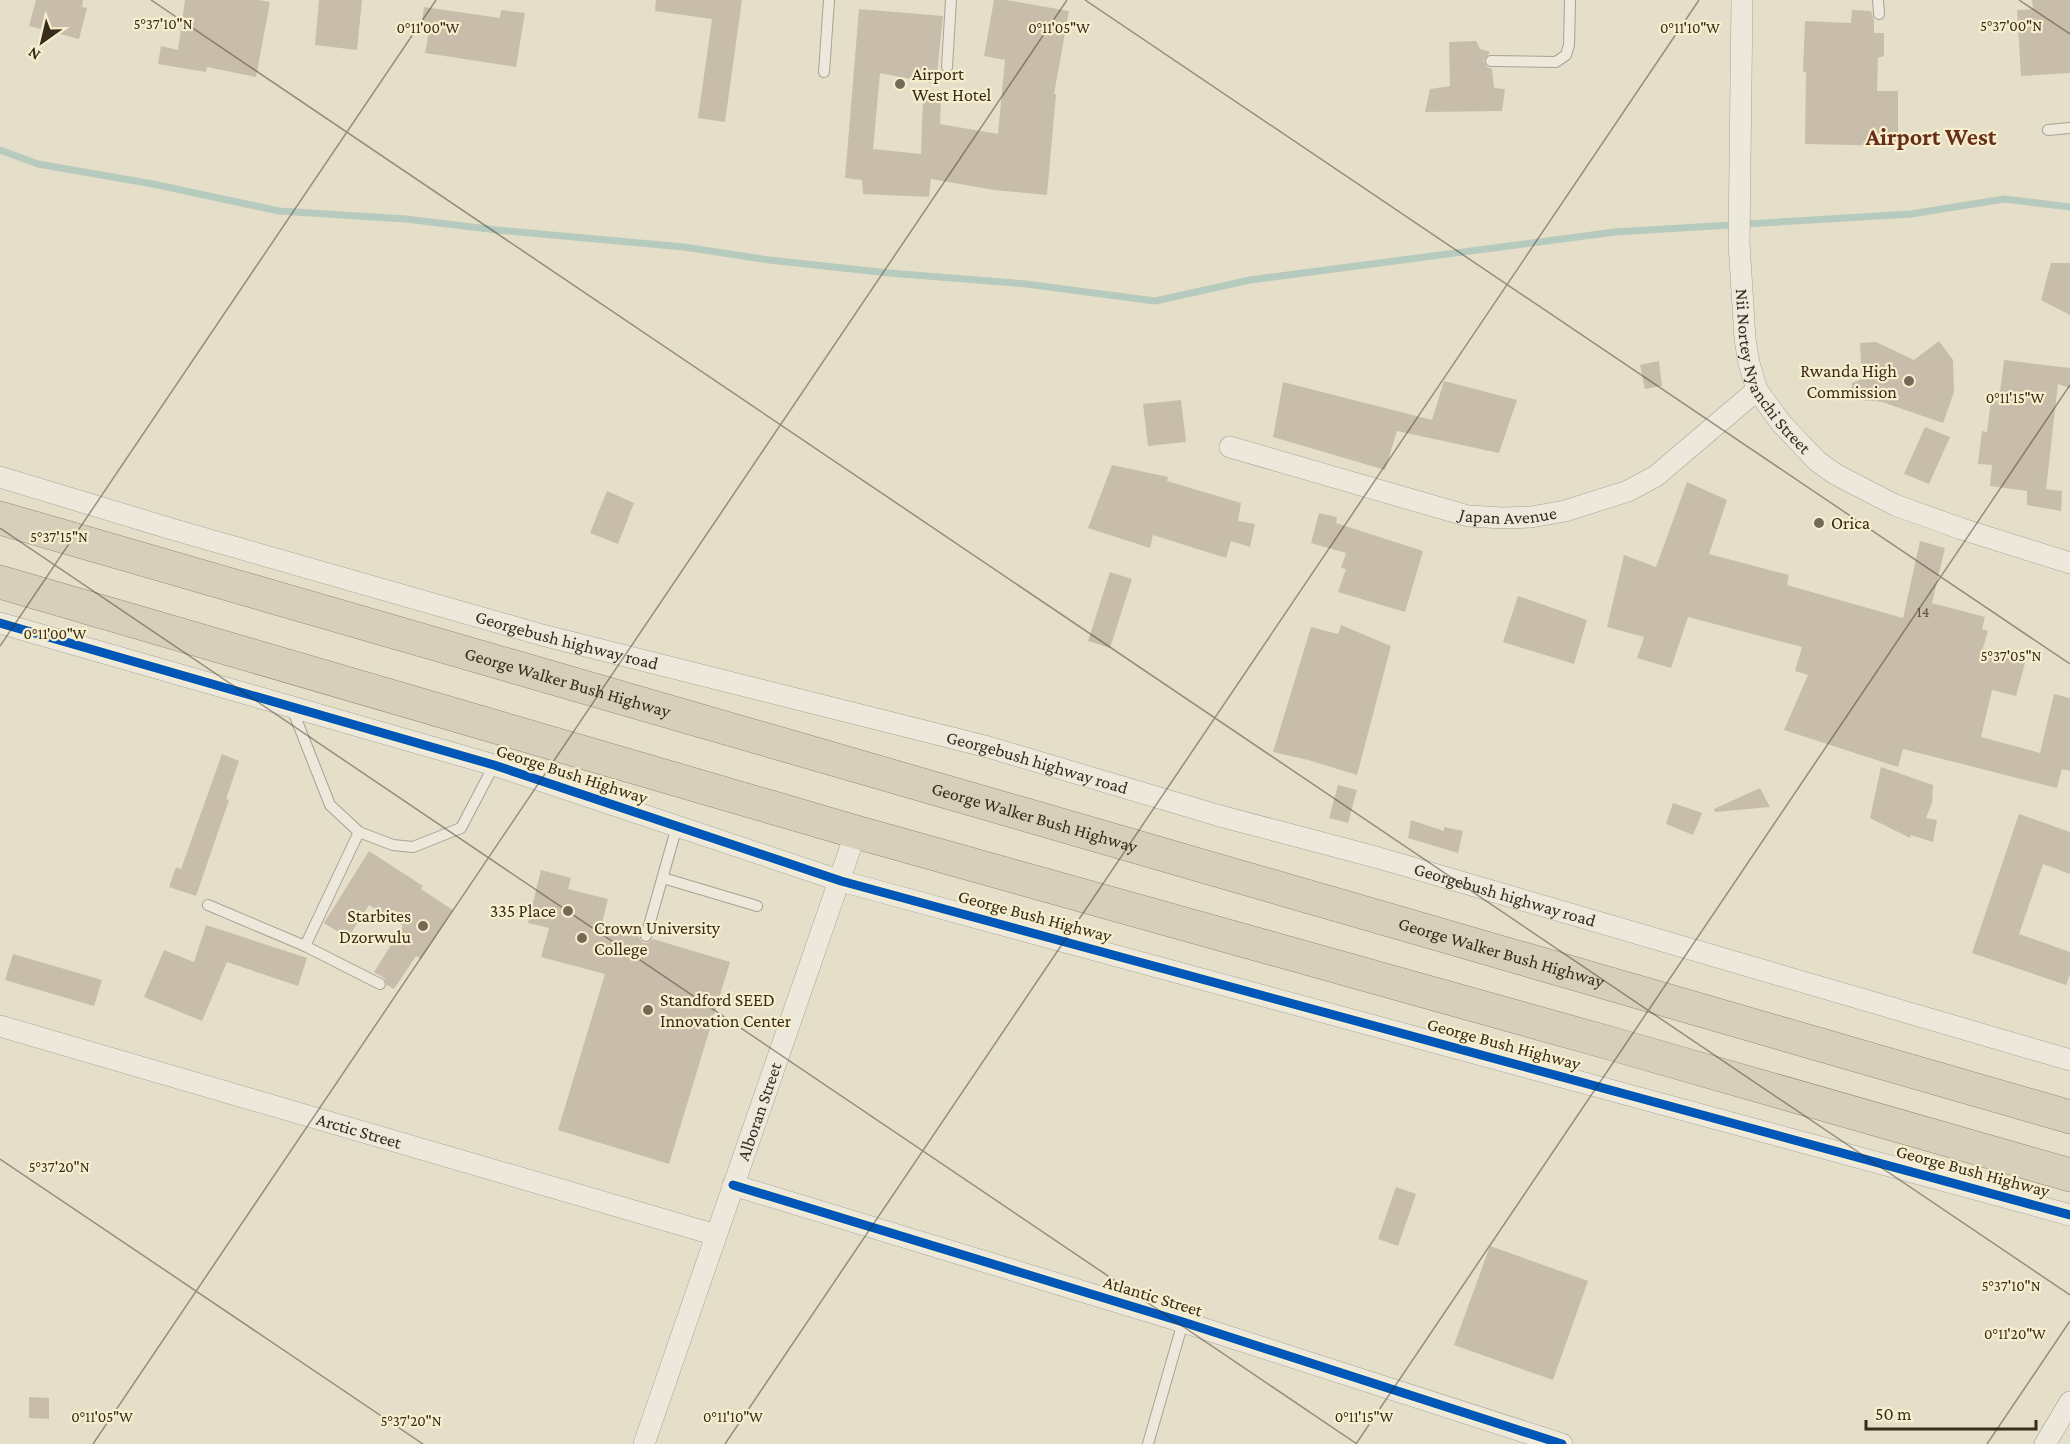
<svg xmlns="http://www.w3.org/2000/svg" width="2070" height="1444" font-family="'Crimson Pro',serif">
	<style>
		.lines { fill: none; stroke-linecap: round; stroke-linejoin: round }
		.stream { stroke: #b6cabe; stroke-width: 7 }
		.building { fill: #c8bdaa }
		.lane-casing { stroke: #a9a293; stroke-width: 12 }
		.street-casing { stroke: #a9a293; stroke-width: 22 }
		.highway-casing { stroke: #8f887a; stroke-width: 34 }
		.lane { stroke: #ece8dc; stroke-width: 10 }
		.street { stroke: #ece8dc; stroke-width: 21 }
		.highway { stroke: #d8cfba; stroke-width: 33 }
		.cycleway-casing { stroke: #f7eece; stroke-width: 13 }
		.cycleway { stroke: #0057b8; stroke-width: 9 }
		.ticks { fill: none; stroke: #382b1b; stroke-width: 1.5; stroke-opacity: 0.45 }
		.poi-dot { fill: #756a58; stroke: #f7eece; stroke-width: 2 }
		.labels { text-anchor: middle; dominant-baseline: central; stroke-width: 4.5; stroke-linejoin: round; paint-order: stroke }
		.number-label { font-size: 15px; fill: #5c503f }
		.poi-label { font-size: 18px; fill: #382b1b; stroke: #f7eece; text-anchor: start }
		.street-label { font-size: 18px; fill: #382b1b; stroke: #f7eece }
		.district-label { font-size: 24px; font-weight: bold; fill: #672f19; stroke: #f7eece }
		.ticks-label { font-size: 15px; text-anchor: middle; fill: #382b1b; stroke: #f7eece; stroke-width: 4.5; stroke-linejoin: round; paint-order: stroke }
	</style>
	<rect width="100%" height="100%" fill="#e5dfc9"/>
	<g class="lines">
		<path class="stream" d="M 0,150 L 38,164 L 153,184 L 279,211 L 406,219 L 497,230 L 684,247 L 769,260 L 889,273 L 1026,284 L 1155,301 L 1250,280 L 1615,232 L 1911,214 L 2004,199 L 2070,207"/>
	</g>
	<g class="building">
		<path d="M 36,0 L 83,0 L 82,7 L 87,8 L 79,39 L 29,26 Z"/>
		<path d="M 185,0 L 259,0 L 270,2 L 256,77 L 207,67 L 206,72 L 158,64 L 161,46 L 178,50 Z"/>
		<path d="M 319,0 L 362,0 L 357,50 L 315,45 Z"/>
		<path d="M 656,0 L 742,0 L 725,122 L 698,118 L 712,19 L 655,11 Z"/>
		<path d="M 994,0 L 1006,0 L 1069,11 L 1054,94 L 1056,94 L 1047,195 L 994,190 L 931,179 L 929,197 L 863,194 L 862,180 L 845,178 L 859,9 L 943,16 L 936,84 L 880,73 L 873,149 L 921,154 L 923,98 L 941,99 L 940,124 L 998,134 L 1005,60 L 984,56 Z"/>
		<path d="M 2032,0 L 2070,0 L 2070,73 L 2021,76 L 2017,10 L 2033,9 Z"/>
		<path d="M 424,7 L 500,18 L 501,10 L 525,13 L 516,67 L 425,53 L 429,30 L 421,29 Z"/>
		<path d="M 1852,10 L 1871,11 L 1874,20 L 1874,33 L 1884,33 L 1884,56 L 1878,58 L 1877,91 L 1898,91 L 1898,146 L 1805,144 L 1806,72 L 1803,72 L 1805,21 L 1851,23 Z"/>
		<path d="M 1476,41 L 1480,49 L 1490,52 L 1484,61 L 1487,67 L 1492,69 L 1494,88 L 1505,89 L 1502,111 L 1425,112 L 1430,89 L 1450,86 L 1449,42 Z"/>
		<path d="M 2051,263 L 2070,263 L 2070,315 L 2041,300 Z"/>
		<path d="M 1939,341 L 1953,360 L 1954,392 L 1943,423 L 1882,402 L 1850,399 L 1852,383 L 1862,379 L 1860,343 L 1876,342 L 1914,360 Z"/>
		<path d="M 2004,360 L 2070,368 L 2070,388 L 2058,384 L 2046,489 L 2062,491 L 2061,511 L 2027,505 L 2027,491 L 1990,486 L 1992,465 L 1978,464 L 1982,431 L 1987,432 L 1991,400 L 1999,401 Z"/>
		<path d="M 1659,361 L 1662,386 L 1645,389 L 1640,365 Z"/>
		<path d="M 1444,381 L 1517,400 L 1499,453 L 1397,431 L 1385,470 L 1273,437 L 1283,382 L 1432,420 Z"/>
		<path d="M 1181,400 L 1186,442 L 1148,446 L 1143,404 Z"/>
		<path d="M 1925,427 L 1950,437 L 1929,484 L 1904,474 Z"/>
		<path d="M 1112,465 L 1168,477 L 1167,481 L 1241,503 L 1238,521 L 1255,524 L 1250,547 L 1231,541 L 1226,558 L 1153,535 L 1150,548 L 1088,528 Z"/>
		<path d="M 1687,482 L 1727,500 L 1709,554 L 1789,575 L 1787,585 L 1903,618 L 1920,541 L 1945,548 L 1932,603 L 1985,617 L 1982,629 L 1988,631 L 1982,651 L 2025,663 L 2016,696 L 1992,690 L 1981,737 L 2040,753 L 2054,694 L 2070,698 L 2070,771 L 2062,769 L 2057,788 L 1903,749 L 1898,767 L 1784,730 L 1808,675 L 1795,671 L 1802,647 L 1688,617 L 1671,668 L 1637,658 L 1644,637 L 1607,627 L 1624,555 L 1656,567 Z"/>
		<path d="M 607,491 L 634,503 L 618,544 L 590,533 Z"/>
		<path d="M 1319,513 L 1337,517 L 1336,523 L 1423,551 L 1405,612 L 1338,592 L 1346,569 L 1341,568 L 1346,553 L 1311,543 Z"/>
		<path d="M 1110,572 L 1132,579 L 1110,648 L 1088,641 Z"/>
		<path d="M 1518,596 L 1587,620 L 1574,664 L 1503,642 Z"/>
		<path d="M 1341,625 L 1391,646 L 1357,775 L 1308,760 L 1273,752 L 1311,627 L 1338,634 Z"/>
		<path d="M 222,754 L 239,761 L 226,799 L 229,800 L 196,896 L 169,887 L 176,867 L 181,869 Z"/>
		<path d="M 1881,767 L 1933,785 L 1932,803 L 1926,818 L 1937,820 L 1933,842 L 1911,835 L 1910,838 L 1870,818 Z"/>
		<path d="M 1338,785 L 1357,790 L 1348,823 L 1329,818 Z"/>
		<path d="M 1760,788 L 1770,807 L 1715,812 L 1714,809 Z"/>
		<path d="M 1673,803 L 1702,813 L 1693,835 L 1666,824 Z"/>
		<path d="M 2019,814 L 2070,832 L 2070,874 L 2043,864 L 2019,934 L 2070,952 L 2070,974 L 2066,985 L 1972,953 Z"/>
		<path d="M 1411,820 L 1444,831 L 1444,827 L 1463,831 L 1458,853 L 1408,838 Z"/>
		<path d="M 369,851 L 423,886 L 421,889 L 453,910 L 421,959 L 416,956 L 394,989 L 387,985 L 384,978 L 374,972 L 403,926 L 369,905 L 348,938 L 324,923 Z"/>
		<path d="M 541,870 L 571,878 L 568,889 L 608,899 L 602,923 L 639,934 L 639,938 L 643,943 L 648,943 L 653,939 L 730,962 L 669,1164 L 558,1130 L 605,974 L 541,957 L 549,928 L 528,923 Z"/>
		<path d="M 206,925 L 307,958 L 298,986 L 227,962 L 202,1021 L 144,997 L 164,950 L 194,962 Z"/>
		<path d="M 13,954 L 102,980 L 94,1006 L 5,980 Z"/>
		<path d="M 1396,1187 L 1416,1194 L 1398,1246 L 1378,1239 Z"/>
		<path d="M 1490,1246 L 1588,1281 L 1553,1380 L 1454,1345 Z"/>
		<path d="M 29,1397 L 49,1398 L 49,1419 L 29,1418 Z"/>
	</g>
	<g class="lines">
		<defs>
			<g id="lane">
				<path d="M 1878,0 L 1879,14"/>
				<path d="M 1491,61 L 1556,62 L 1566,55 L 1569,45 L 1570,0"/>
				<path d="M 947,67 L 951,0"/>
				<path d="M 824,72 L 829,0"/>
				<path d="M 2048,130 L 2070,128"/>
				<path d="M 291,706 L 330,805 L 359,832 L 393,845 L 413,847 L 461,828 L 494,765"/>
				<path d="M 359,832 L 305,946 L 380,984"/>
				<path d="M 663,878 L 757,906"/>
				<path d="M 208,905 L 305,946"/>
				<path d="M 646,936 L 677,826"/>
				<path d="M 1148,1444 L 1183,1322"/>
			</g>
			<g id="street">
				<path id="s1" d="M 1742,0 L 1739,243 L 1745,339 L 1749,363 L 1757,390 L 1781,423 L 1817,461 L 1835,474 L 1895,505 L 1962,529 L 2070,563"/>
				<path id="s2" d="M 1230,447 L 1468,516 L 1503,518 L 1531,517 L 1565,511 L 1628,491 L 1656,476 L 1757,390"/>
				<path id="s3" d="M 0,477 L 175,530 L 542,635 L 988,747 L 1220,816 L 1379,858 L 2070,1060"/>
				<path d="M 0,623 L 494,765 L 841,881 L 2070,1215"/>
				<path id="s4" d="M 0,1026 L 716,1235"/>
				<path d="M 733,1185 L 1183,1322 L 1562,1444"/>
				<path id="s5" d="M 644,1444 L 856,832"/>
				<path d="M 2045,1444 L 2070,1402"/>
			</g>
			<g id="highway">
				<path id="s6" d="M 0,518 L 2070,1117"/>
				<path d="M 0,582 L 856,832 L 1613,1044 L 2070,1175"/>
			</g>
		</defs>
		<use href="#lane" class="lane-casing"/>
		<use href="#street" class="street-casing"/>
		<use href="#highway" class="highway-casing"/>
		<use href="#lane" class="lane"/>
		<use href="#street" class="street"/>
		<use href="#highway" class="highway"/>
		<defs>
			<g id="cycleway">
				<path d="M 0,623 L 494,765 L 841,881 L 2070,1215"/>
				<path d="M 733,1185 L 1183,1322 L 1562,1444"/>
			</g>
		</defs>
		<use href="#cycleway" class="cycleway-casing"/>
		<use href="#cycleway" class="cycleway"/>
	</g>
	<path class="ticks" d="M 151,0 L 2070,1295M 1085,0 L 2070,664M 2019,0 L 2070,34M 0,528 L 1357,1444M 0,646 L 436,0M 0,1159 L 423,1444M 93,1444 L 1067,0M 725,1444 L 1699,0M 1356,1444 L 2070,385M 1987,1444 L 2070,1321"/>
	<g class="poi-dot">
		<circle cx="900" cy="84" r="6"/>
		<circle cx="1909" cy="381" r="6"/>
		<circle cx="1819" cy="523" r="6"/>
		<circle cx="568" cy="911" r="6"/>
		<circle cx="423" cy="926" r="6"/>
		<circle cx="582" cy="938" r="6"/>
		<circle cx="648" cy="1010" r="6"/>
	</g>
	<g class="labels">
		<g class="number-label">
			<text x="1923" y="612">14</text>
		</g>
		<g class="poi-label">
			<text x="912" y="74">Airport<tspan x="912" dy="21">West Hotel</tspan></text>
			<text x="1897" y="371" text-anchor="end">Rwanda High<tspan x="1897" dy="21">Commission</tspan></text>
			<text x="1831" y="523">Orica</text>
			<text x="556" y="911" text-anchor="end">335 Place</text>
			<text x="411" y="916" text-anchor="end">Starbites<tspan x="411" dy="21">Dzorwulu</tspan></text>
			<text x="594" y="928">Crown University<tspan x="594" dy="21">College</tspan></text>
			<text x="660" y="1000">Standford SEED<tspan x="660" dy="21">Innovation Center</tspan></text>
		</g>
		<g class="street-label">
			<text stroke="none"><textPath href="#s1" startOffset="380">Nii Nortey Nyanchi Street</textPath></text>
			<text stroke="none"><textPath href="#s2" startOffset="288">Japan Avenue</textPath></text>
			<text stroke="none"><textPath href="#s3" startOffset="590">Georgebush highway road</textPath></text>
			<text stroke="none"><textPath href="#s6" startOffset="591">George Walker Bush Highway</textPath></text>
			<text stroke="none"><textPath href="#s3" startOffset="1076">Georgebush highway road</textPath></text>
			<text transform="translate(572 774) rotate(18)">George Bush Highway</text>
			<text stroke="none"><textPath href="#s6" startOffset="1077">George Walker Bush Highway</textPath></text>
			<text stroke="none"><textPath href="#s3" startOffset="1562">Georgebush highway road</textPath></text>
			<text transform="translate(1035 916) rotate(15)">George Bush Highway</text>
			<text stroke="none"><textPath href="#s6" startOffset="1563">George Walker Bush Highway</textPath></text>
			<text transform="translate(1504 1044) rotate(15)">George Bush Highway</text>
			<text stroke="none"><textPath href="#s5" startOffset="352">Alboran Street</textPath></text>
			<text stroke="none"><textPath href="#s4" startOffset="374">Arctic Street</textPath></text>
			<text transform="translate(1973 1171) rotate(15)">George Bush Highway</text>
			<text transform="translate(1153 1296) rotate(17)">Atlantic Street</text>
		</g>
		<g class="district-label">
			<text x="1931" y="136">Airport West</text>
		</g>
	</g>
	<g class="ticks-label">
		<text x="163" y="29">5°37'10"N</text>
		<text x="2011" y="31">5°37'00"N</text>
		<text x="428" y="33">0°11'00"W</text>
		<text x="1059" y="33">0°11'05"W</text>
		<text x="1690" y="33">0°11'10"W</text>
		<text x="2015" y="403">0°11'15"W</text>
		<text x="59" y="542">5°37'15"N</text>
		<text x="55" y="639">0°11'00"W</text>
		<text x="2011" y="661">5°37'05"N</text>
		<text x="59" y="1172">5°37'20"N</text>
		<text x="2011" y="1291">5°37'10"N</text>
		<text x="2015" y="1339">0°11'20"W</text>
		<text x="102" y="1422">0°11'05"W</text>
		<text x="733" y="1422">0°11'10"W</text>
		<text x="1364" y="1422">0°11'15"W</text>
		<text x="411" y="1426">5°37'20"N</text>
	</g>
	<g transform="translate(42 42) rotate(214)" stroke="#f7eece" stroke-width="4.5" paint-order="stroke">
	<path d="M0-4.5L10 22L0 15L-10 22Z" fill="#382b1b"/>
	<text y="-9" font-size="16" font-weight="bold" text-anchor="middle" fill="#382b1b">N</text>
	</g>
	<path d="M1866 1420v9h170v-9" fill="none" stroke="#382b1b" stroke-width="3"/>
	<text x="1875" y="1420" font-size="18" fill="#382b1b" stroke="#f7eece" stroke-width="4.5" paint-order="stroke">50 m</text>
</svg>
